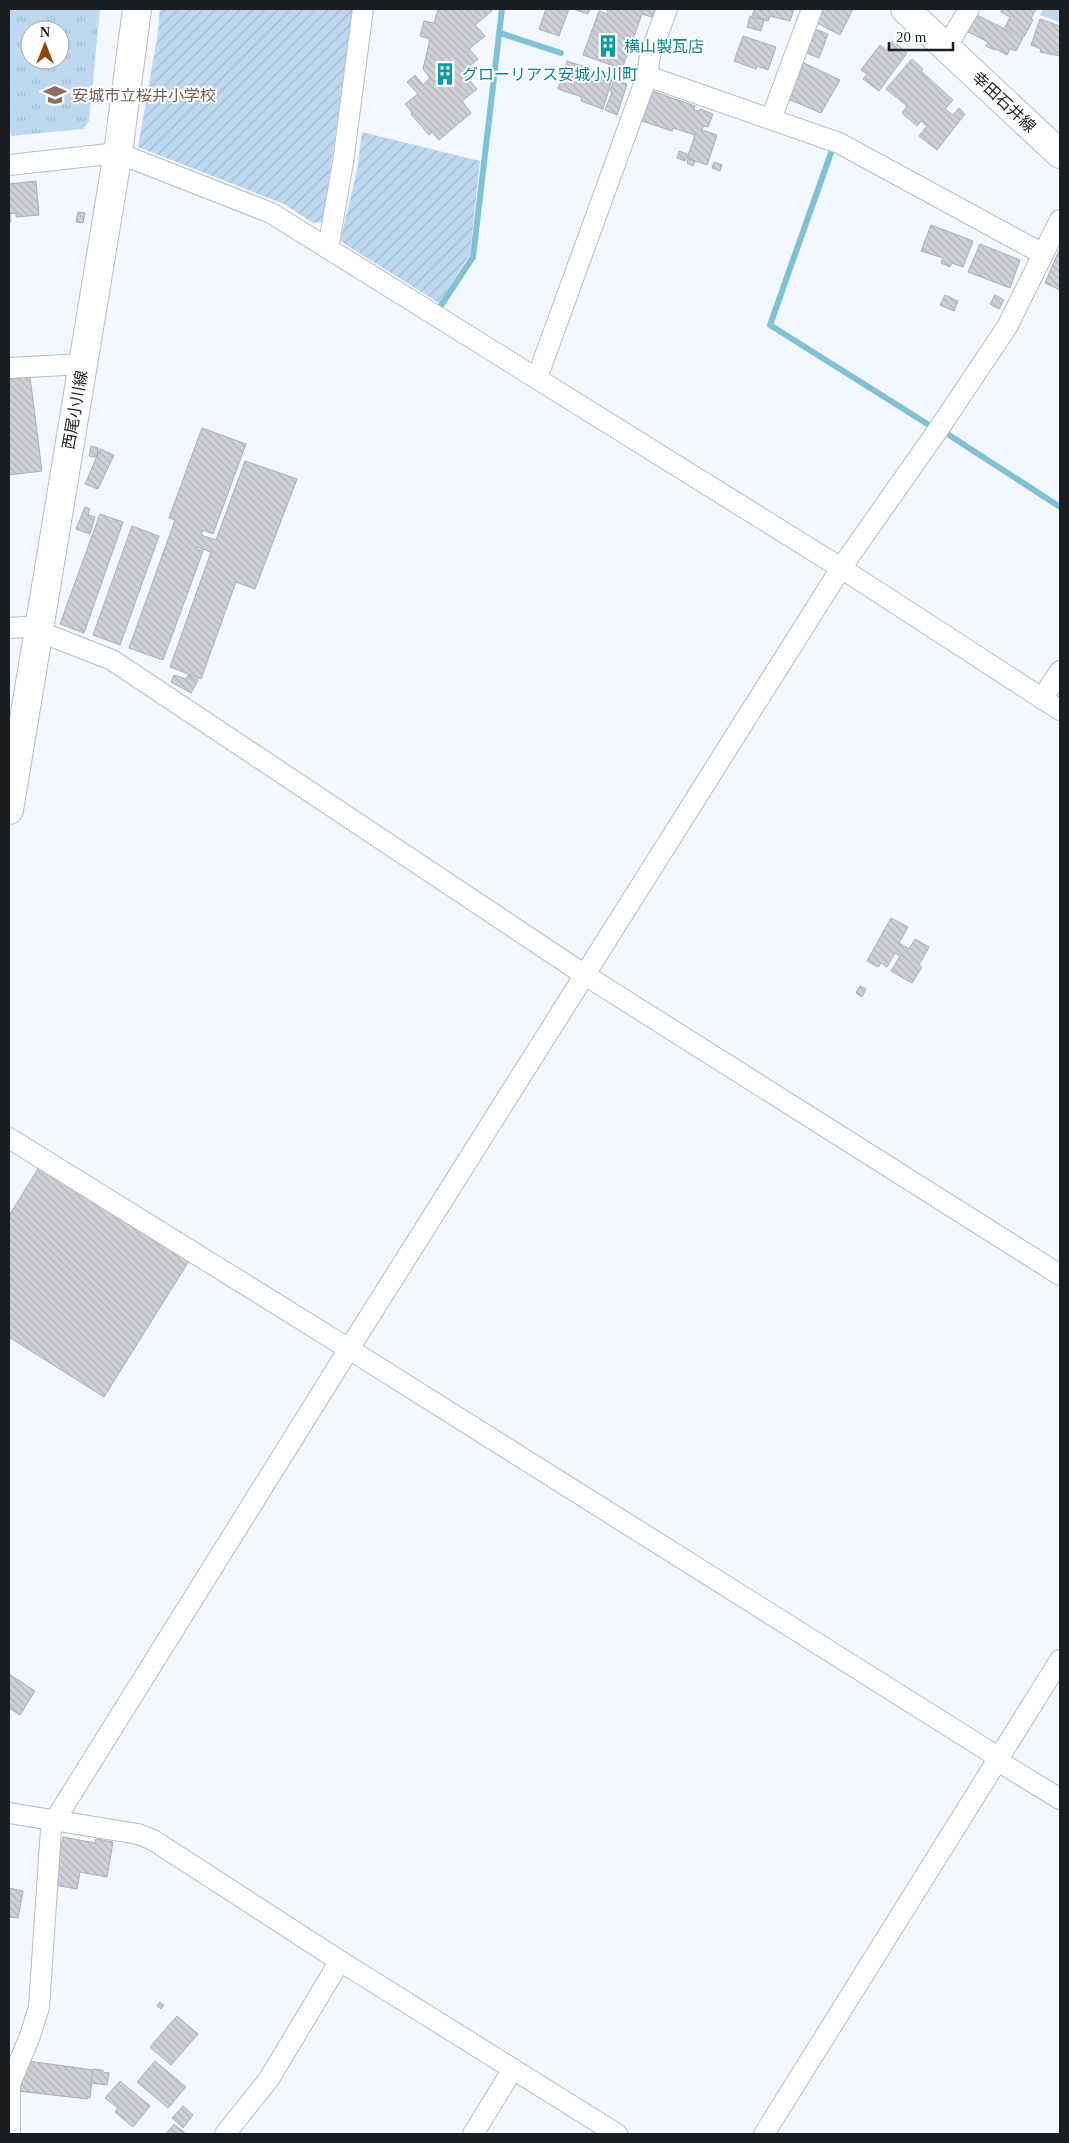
<svg xmlns="http://www.w3.org/2000/svg" width="1069" height="2143" font-family="'Times New Roman','Noto Sans JP',serif">
	<style>
		.grass { fill: #bed8f0 }
		.park { fill: url(#park-tufts); fill-rule: evenodd }
		.garden { fill: url(#garden-furrows) }
		.lines { fill: none; stroke-linecap: round; stroke-linejoin: round }
		.stream { stroke: #81c1d4; stroke-width: 6 }
		.building { fill: url(#building-back-hatch); stroke: #acacb4 }
		.minor-casing { stroke: #b6bdc3; stroke-width: 22 }
		.secondary-casing { stroke: #b6bdc3; stroke-width: 30 }
		.minor { stroke: #fff; stroke-width: 20 }
		.secondary { stroke: #fff; stroke-width: 28 }
		.labels { text-anchor: middle; dominant-baseline: central; stroke-width: 4; stroke-linejoin: round; paint-order: stroke }
		.culture-label { font-size: 16px; fill: #0d838f; stroke: #fff; text-anchor: start }
		.education-label { font-size: 16px; fill: #785e54; stroke: #fff; text-anchor: start }
		.street-label { font-size: 16px; fill: #1b1e20; stroke: #fff }
	</style>
	<defs>
		<pattern id="park-tufts" width="24" height="20" patternUnits="userSpaceOnUse" patternTransform="scale(1.25)"><rect width="24" height="20" fill="#bed8f0"/><path d="M3 7l-1-3M5 7V3M7 7l1-3M15 17l-1-3M17 17v-4M19 17l1-3" fill="none" stroke="#a3b9ce"/></pattern>
		<pattern id="garden-furrows" width="10" height="10" patternUnits="userSpaceOnUse" patternTransform="scale(1.25)"><rect width="10" height="10" fill="#bed8f0"/><path d="M-1 1l2-2M0 10L10 0M9 11l2-2" fill="none" stroke="#a3b9ce"/></pattern>
		<pattern id="building-back-hatch" width="6" height="6" patternUnits="userSpaceOnUse" patternTransform="scale(1.25)"><rect width="6" height="6" fill="#d0d0d8"/><path d="M-1 5l2 2M0 0l6 6M5-1l2 2" fill="none" stroke="#b2b2b9"/></pattern>
	</defs>
	<rect width="100%" height="100%" fill="#f2f8fe"/>
	<path class="grass" d="M 1043,9 L 1060,9 L 1060,22 L 1040,15 Z"/>
	<path class="park" d="M 9,9 L 100,9 L 89,121 L 83,129 L 11,136 L 9,123 ZM 30,30 L 60,30 L 60,60 L 30,60 Z"/>
	<g class="garden">
		<path d="M 160,9 L 353,9 L 323,222 L 313,223 L 284,204 L 138,147 L 157,38 Z"/>
		<path d="M 362,132 L 480,161 L 470,254 L 439,303 L 340,241 L 357,171 Z"/>
	</g>
	<g class="lines">
		<g class="stream">
			<path d="M 500,33 L 561,53"/>
			<path d="M 832,150 L 770,325 L 929,425"/>
			<path d="M 440,307 L 473,257 L 502,9"/>
			<path d="M 946,433 L 1060,507"/>
		</g>
	</g>
	<g class="building">
		<path d="M 438,9 L 490,9 L 492,11 L 475,25 L 485,36 L 469,49 L 478,59 L 463,72 L 477,89 L 462,101 L 471,113 L 439,140 L 432,132 L 429,135 L 411,114 L 412,112 L 405,104 L 418,94 L 407,82 L 415,75 L 423,85 L 430,78 L 423,69 L 430,39 L 420,36 L 424,21 L 434,23 Z"/>
		<path d="M 546,9 L 569,9 L 559,36 L 539,29 Z"/>
		<path d="M 573,9 L 590,9 L 588,14 Z"/>
		<path d="M 608,9 L 655,9 L 652,17 L 642,14 L 622,69 L 583,55 L 599,11 L 607,14 Z"/>
		<path d="M 755,9 L 794,9 L 790,21 L 770,16 L 768,21 L 752,15 Z"/>
		<path d="M 824,9 L 853,9 L 840,35 L 817,23 Z"/>
		<path d="M 1002,9 L 1036,9 L 1031,19 L 1033,20 L 1024,37 L 1005,27 L 1010,17 L 1001,12 Z"/>
		<path d="M 975,14 L 1023,38 L 1016,51 L 1010,49 L 1007,55 L 996,49 L 995,50 L 986,46 L 988,42 L 966,31 Z"/>
		<path d="M 750,16 L 764,20 L 761,31 L 747,27 Z"/>
		<path d="M 1040,19 L 1060,26 L 1060,56 L 1040,52 L 1041,49 L 1031,45 Z"/>
		<path d="M 812,28 L 828,34 L 819,58 L 804,52 Z"/>
		<path d="M 743,36 L 776,47 L 768,70 L 757,66 L 756,69 L 734,61 Z"/>
		<path d="M 893,41 L 907,53 L 879,91 L 863,79 L 867,74 L 861,70 L 880,45 L 886,50 Z"/>
		<path d="M 912,59 L 923,69 L 921,71 L 953,100 L 945,109 L 953,115 L 959,108 L 965,114 L 937,150 L 919,136 L 927,126 L 921,121 L 917,126 L 902,113 L 907,106 L 886,89 Z"/>
		<path d="M 567,61 L 613,76 L 603,109 L 581,101 L 582,97 L 558,89 Z"/>
		<path d="M 802,62 L 840,80 L 821,113 L 788,99 L 801,72 L 798,70 Z"/>
		<path d="M 614,80 L 627,84 L 617,115 L 605,110 L 612,92 L 610,91 Z"/>
		<path d="M 652,91 L 695,106 L 694,110 L 700,111 L 700,109 L 713,114 L 708,127 L 703,126 L 702,130 L 717,135 L 707,165 L 687,158 L 695,135 L 673,128 L 672,131 L 642,121 Z"/>
		<path d="M 679,151 L 687,154 L 685,161 L 677,158 Z"/>
		<path d="M 688,159 L 695,161 L 693,166 L 687,163 Z"/>
		<path d="M 714,162 L 722,165 L 720,171 L 712,168 Z"/>
		<path d="M 36,181 L 39,215 L 16,217 L 16,213 L 10,214 L 11,222 L 9,222 L 9,184 Z"/>
		<path d="M 78,212 L 85,213 L 83,223 L 76,222 Z"/>
		<path d="M 931,225 L 973,241 L 963,267 L 952,263 L 950,267 L 941,263 L 943,258 L 921,251 Z"/>
		<path d="M 980,244 L 1020,260 L 1010,288 L 968,272 Z"/>
		<path d="M 1060,248 L 1060,290 L 1045,283 Z"/>
		<path d="M 945,295 L 958,301 L 954,311 L 940,305 Z"/>
		<path d="M 995,295 L 1004,300 L 999,309 L 990,304 Z"/>
		<path d="M 30,377 L 42,471 L 9,475 L 9,379 Z"/>
		<path d="M 202,428 L 246,444 L 213,534 L 203,530 L 201,535 L 216,540 L 245,461 L 297,479 L 255,589 L 236,582 L 201,679 L 170,667 L 211,552 L 197,547 L 196,549 L 203,551 L 163,660 L 129,648 L 175,520 L 169,518 Z"/>
		<path d="M 91,446 L 98,448 L 97,457 L 89,456 Z"/>
		<path d="M 100,449 L 114,455 L 98,489 L 85,484 Z"/>
		<path d="M 85,507 L 90,509 L 88,515 L 95,517 L 90,534 L 76,529 Z"/>
		<path d="M 100,514 L 123,522 L 84,633 L 60,624 Z"/>
		<path d="M 132,526 L 159,536 L 120,645 L 93,635 Z"/>
		<path d="M 174,675 L 186,679 L 188,675 L 198,680 L 191,693 L 171,682 Z"/>
		<path d="M 891,918 L 908,927 L 899,943 L 909,949 L 915,939 L 929,947 L 919,965 L 922,967 L 912,983 L 891,971 L 900,956 L 895,953 L 887,967 L 881,963 L 878,967 L 867,961 Z"/>
		<path d="M 860,986 L 866,989 L 862,997 L 856,993 Z"/>
		<path d="M 39,1167 L 189,1261 L 104,1397 L 9,1337 L 9,1216 Z"/>
		<path d="M 9,1674 L 35,1691 L 20,1715 L 9,1708 Z"/>
		<path d="M 63,1837 L 95,1843 L 96,1839 L 113,1842 L 107,1877 L 80,1872 L 77,1889 L 54,1885 Z"/>
		<path d="M 9,1888 L 23,1891 L 18,1918 L 9,1917 Z"/>
		<path d="M 160,2002 L 164,2005 L 161,2009 L 157,2006 Z"/>
		<path d="M 177,2016 L 198,2034 L 171,2065 L 150,2047 Z"/>
		<path d="M 28,2061 L 93,2070 L 90,2098 L 88,2097 L 87,2099 L 18,2091 L 21,2067 L 28,2067 Z"/>
		<path d="M 155,2061 L 186,2087 L 168,2108 L 137,2082 Z"/>
		<path d="M 93,2069 L 103,2070 L 103,2072 L 109,2073 L 107,2085 L 91,2083 Z"/>
		<path d="M 120,2081 L 150,2106 L 133,2127 L 115,2112 L 118,2108 L 105,2098 Z"/>
		<path d="M 183,2106 L 193,2115 L 183,2128 L 172,2118 Z"/>
		<path d="M 174,2124 L 186,2134 L 166,2134 Z"/>
	</g>
	<g class="lines">
		<defs>
			<g id="minor">
				<path d="M 946,48 L 969,9"/>
				<path d="M 647,76 L 839,143 L 1043,254"/>
				<path d="M 771,119 L 812,9"/>
				<path d="M 9,165 L 118,153 L 271,213 L 841,568 L 1060,710"/>
				<path d="M 328,249 L 343,162 L 363,9"/>
				<path d="M 9,368 L 83,364"/>
				<path d="M 537,378 L 647,76 L 650,55 L 667,9"/>
				<path d="M 9,628 L 24,627 L 38,631 L 112,660 L 585,975 L 1060,1275"/>
				<path d="M 1042,699 L 1060,671"/>
				<path d="M 9,1138 L 349,1349 L 990,1752 L 998,1761 L 1060,1799"/>
				<path d="M 9,1813 L 138,1834 L 153,1840 L 340,1961 L 617,2134"/>
				<path d="M 10,2134 L 10,2084 L 30,2036 L 39,2007 L 51,1829 L 55,1820 L 349,1349 L 841,568 L 940,427 L 1007,327 L 1060,220"/>
				<path d="M 225,2134 L 269,2079 L 340,1961"/>
				<path d="M 473,2134 L 513,2069"/>
				<path d="M 764,2134 L 1060,1660"/>
			</g>
			<g id="secondary">
				<path d="M 905,9 L 1060,154"/>
				<path d="M 9,810 L 118,153 L 137,9"/>
			</g>
		</defs>
		<use href="#minor" class="minor-casing"/>
		<use href="#secondary" class="secondary-casing"/>
		<use href="#minor" class="minor"/>
		<use href="#secondary" class="secondary"/>
	</g>
	<defs>
		<symbol id="building-bare" viewBox="-9 -9 18 18"><path d="M-4-6H4V6H1V3H-1V6H-4ZM-2.5-4.3h1.7v1.8h-1.7ZM.8-4.3h1.7v1.8H.8ZM-2.5-1h1.7V.8h-1.7ZM.8-1h1.7V.8H.8Z" fill="#0f9aa8" stroke="#fff" stroke-width="2.5" paint-order="stroke"/></symbol>
		<symbol id="school-bare" viewBox="-9 -9 18 18"><path d="M0-5L7-2L0 1L-7-2ZM-4 1L0 2.5L4 1V4Q0 6-4 4Z" fill="#8d6e63" stroke="#fff" stroke-width="2.5" paint-order="stroke"/></symbol>
	</defs>
	<g fill-rule="evenodd">
		<use href="#building-bare" x="592" y="30" width="32" height="32"/>
		<use href="#building-bare" x="429" y="58" width="32" height="32"/>
		<use href="#school-bare" x="39" y="79" width="32" height="32"/>
	</g>
	<g class="labels">
		<g class="culture-label">
			<text x="624" y="46">横山製瓦店</text>
			<text x="462" y="74">グローリアス安城小川町</text>
		</g>
		<g class="education-label">
			<text x="72" y="95">安城市立桜井小学校</text>
		</g>
		<g class="street-label">
			<text transform="translate(1004 102) rotate(43)">幸田石井線</text>
			<text transform="translate(75 410) rotate(-80)">西尾小川線</text>
		</g>
	</g>
	<rect width="1069" height="2143" fill="none" stroke="#1b1e20" stroke-width="20"/>
	<g transform="translate(45 45)"><circle r="24" fill="#ffffff" stroke="#a4a5a6"/>
	<path d="M0-4L9 19L0 12L-9 19Z" fill="#8b4c12"/>
	<text y="-8" font-size="14" font-weight="bold" text-anchor="middle" fill="#1b1e20">N</text>
	</g>
	<path d="M889 42v8h64v-8" fill="none" stroke="#1b1e20" stroke-width="2.5"/>
	<text x="896" y="42" font-size="15" fill="#1b1e20" stroke="#ffffff" stroke-width="4" paint-order="stroke">20 m</text>
</svg>
